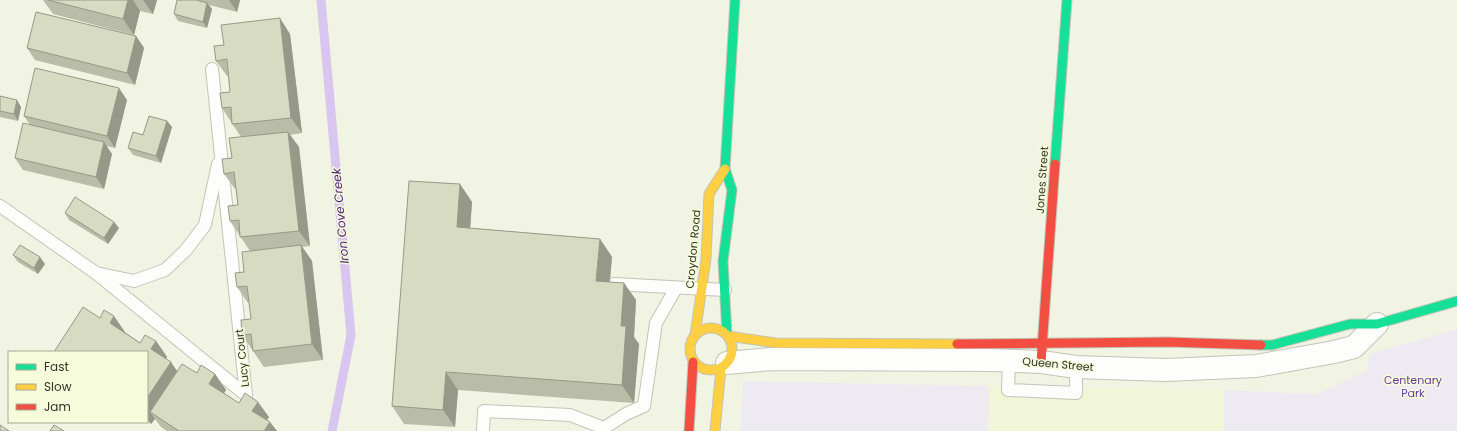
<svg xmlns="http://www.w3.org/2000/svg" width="1457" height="431" viewBox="0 0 1457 431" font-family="Poppins,sans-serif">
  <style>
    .built { fill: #f0f6d7 }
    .green { fill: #eeeaf1 }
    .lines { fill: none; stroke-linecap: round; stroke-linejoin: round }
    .stream { stroke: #d9c6f0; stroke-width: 9 }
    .lane-casing { stroke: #c2c5b7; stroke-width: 14 }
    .street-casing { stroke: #c2c5b7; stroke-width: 24 }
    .fast-casing { stroke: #c2c5b7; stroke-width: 11 }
    .slow-casing { stroke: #c2c5b7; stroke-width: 11 }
    .jam-casing { stroke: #c2c5b7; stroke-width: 11 }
    .lane { stroke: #fdfdfb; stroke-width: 12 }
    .street { stroke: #fdfdfb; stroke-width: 22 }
    .fast { stroke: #16e098; stroke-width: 9 }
    .slow { stroke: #ffcf43; stroke-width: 9 }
    .jam { stroke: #f24e42; stroke-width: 9 }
    .wall { fill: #b9bca6 }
    .shaded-wall { fill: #969987 }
    .building { fill: #d7dbc1; stroke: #969987 }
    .labels { text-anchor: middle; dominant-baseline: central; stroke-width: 3; stroke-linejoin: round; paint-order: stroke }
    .street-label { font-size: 11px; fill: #313327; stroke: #f6fcdb }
    .park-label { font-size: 11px; fill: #69399a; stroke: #f6fcdb }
    .water-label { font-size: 12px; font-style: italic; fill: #4f1b7b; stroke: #f6fcdb }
  </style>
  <rect width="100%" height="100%" fill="#f1f4e3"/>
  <path class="built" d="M989,386l235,4v41h-236z"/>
  <g class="green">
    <path d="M1457,329v102h-233v-41l93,4 50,-23 2,-17z"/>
    <path d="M743,381l246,5 -1,45h-248z"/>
  </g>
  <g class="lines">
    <path class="stream" d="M321,0l30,335 -19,96"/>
    <g class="lane-casing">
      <g id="lane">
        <path d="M0,206l96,67 38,8 31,-11 21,-20 19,-25 13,-61"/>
        <path d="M96,273l150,122 -34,-326"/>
        <path d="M614,284l111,6"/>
        <path d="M1009,360l-1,30 68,3v-26"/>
        <path d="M483,431l1,-20 86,4 34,13"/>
        <path d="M604,431v-3l22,-14 18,-8 12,-83 20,-35"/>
      </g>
    </g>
    <g class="street-casing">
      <path id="street" d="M727,363l44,-4 219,1 51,2 35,5 90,3 90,-4 78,-14 20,-5 23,-23"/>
    </g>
    <g class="fast-casing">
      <g id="fast">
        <path d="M1055,164l12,-164"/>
        <path d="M727,335l-4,-74 9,-71 -7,-21 10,-169"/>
        <path d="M1261,345h11l78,-21h27l80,-23"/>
      </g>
    </g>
    <g class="slow-casing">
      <g id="slow">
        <circle cx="711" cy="349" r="21"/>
        <path d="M695,335l11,-76 3,-65 16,-25"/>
        <path d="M728,336l48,7 181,1"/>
        <path d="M715,431l6,-63"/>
      </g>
    </g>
    <g class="jam-casing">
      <g id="jam">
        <path d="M957,344l211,-2 93,3"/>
        <path d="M1041,362l14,-198"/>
        <path d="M689,431l4,-69"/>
      </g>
    </g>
    <use href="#lane" class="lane"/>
    <use href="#street" class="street"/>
    <use href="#fast" class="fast"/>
    <use href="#slow" class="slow"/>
    <use href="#jam" class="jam"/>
  </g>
  <g class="wall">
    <path d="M43,0h114l-4,14 -13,-3 -6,24 -81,-21z"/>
    <path d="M177,0h63l-3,12 -28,-7 3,4 -5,19 -29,-7 -4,-7z"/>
    <path d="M290,34l12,99 -12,2 9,12 11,99 -8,1 10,14 11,99 -59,7 -22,-32 9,-16 -2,-16h-1l-11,-16 7,-15 6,-21 -20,-30 8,-16 -2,-16h-1l-11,-15 17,-37 -19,-29 8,-16 -2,-16h-1l-11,-15 8,-16z"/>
    <path d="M136,36l8,12 -9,37 -100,-25 -8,-12z"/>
    <path d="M0,96l21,11 -3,14 -18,-4z"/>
    <path d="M127,100l-12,48 -9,-2 6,8 -8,35 -81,-19 -8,-12 15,-33 -6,-9z"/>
    <path d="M167,121l5,6 -11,36 -28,-8 -5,-7 15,-13z"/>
    <path d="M460,184l12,18 -2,26 130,11 12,18 -2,25 14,1 12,17 -2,37 5,7 -5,59 -176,-13 -3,37 -51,-3 -12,-18z"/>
    <path d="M65,213l49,9 5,6 -11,16 -39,-24z"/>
    <path d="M13,255l32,9 -7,10 -20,-12z"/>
    <path d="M100,318l25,14 15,11 16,-2 11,16 -1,2 11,12 20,2 18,1 11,16 -2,3 15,10 30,14 -2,3 10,11h-110l-6,-4 -6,-8 -4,5 -4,-3v-69z"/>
  </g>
  <g class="shaded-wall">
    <path d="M128,0h5l7,11 -6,24 -11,-16z"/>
    <path d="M143,0h14l-4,14z"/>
    <path d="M229,0h11l-3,12z"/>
    <path d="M207,3l5,6 -5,19 -4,-6z"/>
    <path d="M280,18l10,16 12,99 -11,-15z"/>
    <path d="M136,36l8,12 -9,37 -8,-12z"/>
    <path d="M119,88l8,12 -12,48 -8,-12z"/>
    <path d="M17,100l4,7 -3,14 -4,-7z"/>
    <path d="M167,121l5,6 -11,36 -5,-7z"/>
    <path d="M288,132l11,15 11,99 -11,-15z"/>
    <path d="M104,142l8,12 -8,35 -8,-12z"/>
    <path d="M460,184l12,18 -3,43 -12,-18z"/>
    <path d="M114,222l5,6 -11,16 -4,-6z"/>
    <path d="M600,239l12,18 -4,41 -12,-17z"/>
    <path d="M301,245l11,16 11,99 -11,-16z"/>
    <path d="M40,257l5,7 -7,10 -4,-6z"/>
    <path d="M624,283l12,17 -2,37 5,7 -5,59 -12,-18 -1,-59z"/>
    <path d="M114,316l11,16 -4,7 -11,-16z"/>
    <path d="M156,341l11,16 -5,8 -11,-16z"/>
    <path d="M171,362l10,15 -31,35 5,7 -4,5 -4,-6v-20z"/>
    <path d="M446,372l12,18 -3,37 -12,-17z"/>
    <path d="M215,374l11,16 -6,9 -11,-15z"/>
    <path d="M258,402l11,15 -6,9 -11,-15z"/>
    <path d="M270,422l7,9h-13z"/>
  </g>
  <g class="building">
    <path d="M48,0h80l-5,19z"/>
    <path d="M177,0h19l11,3 -4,19 -29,-8z"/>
    <path d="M36,12l100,24 -9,37 -100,-25z"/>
    <path d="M280,18l11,100 -59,6 -1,-17 -9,1 -2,-15 10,-1 -3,-33 -11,2 -2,-15 10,-1 -3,-20z"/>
    <path d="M35,68l84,20 -12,48 -83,-20z"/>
    <path d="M0,96l17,4 -3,14 -14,-3z"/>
    <path d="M149,116l18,5 -11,35 -28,-8 5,-16 10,3z"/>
    <path d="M23,123l81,19 -8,35 -81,-19z"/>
    <path d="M288,132l11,99 -59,6 -1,-17 -9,1 -2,-15 10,-1 -4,-33 -10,2 -2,-15 10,-1 -3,-20z"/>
    <path d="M409,181l51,3 -3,43 143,12 -4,42 28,2 -3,43h5l-4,59 -176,-13 -3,38 -51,-4z"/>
    <path d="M75,197l39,25 -10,16 -39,-25z"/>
    <path d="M20,245l20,12 -6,11 -21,-13z"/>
    <path d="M301,245l11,99 -59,7 -2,-17 -9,1 -1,-15 10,-1 -4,-33 -10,1 -2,-14 9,-1 -2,-20z"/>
    <path d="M83,307l17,11 4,-8 10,6 -4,7 30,20 5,-8 11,6 -5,8 20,13 -24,36v-46h-93z"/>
    <path d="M182,364l15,9 4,-8 14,9 -6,10 30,19 6,-10 13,9 -6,9 18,11 -6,9h-85l-29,-19z"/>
    <path d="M0,425l9,6h-9z"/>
    <path d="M54,425l10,6h-14z"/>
  </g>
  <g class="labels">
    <g class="street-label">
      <text transform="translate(1042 180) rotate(-86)">Jones Street</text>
      <text transform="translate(693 249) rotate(-85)">Croydon Road</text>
      <text transform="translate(242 358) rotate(-96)">Lucy Court</text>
      <text transform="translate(1058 364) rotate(5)">Queen Street</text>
    </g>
    <g class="park-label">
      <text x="1413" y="380">Centenary<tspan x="1413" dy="13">Park</tspan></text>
    </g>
    <g class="water-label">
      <text transform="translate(340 216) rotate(-95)">Iron Cove Creek</text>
    </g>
  </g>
  <rect x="8" y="351" width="140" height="72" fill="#f6fcdb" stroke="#a7ac93"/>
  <rect x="16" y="364" width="20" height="6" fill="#16e098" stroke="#a7ac93"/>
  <text x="44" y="371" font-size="12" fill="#313327">Fast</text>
  <rect x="16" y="384" width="20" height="6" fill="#ffcf43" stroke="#a7ac93"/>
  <text x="44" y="391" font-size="12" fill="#313327">Slow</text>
  <rect x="16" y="404" width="20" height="6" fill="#f24e42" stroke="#a7ac93"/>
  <text x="44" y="411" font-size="12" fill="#313327">Jam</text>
</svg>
